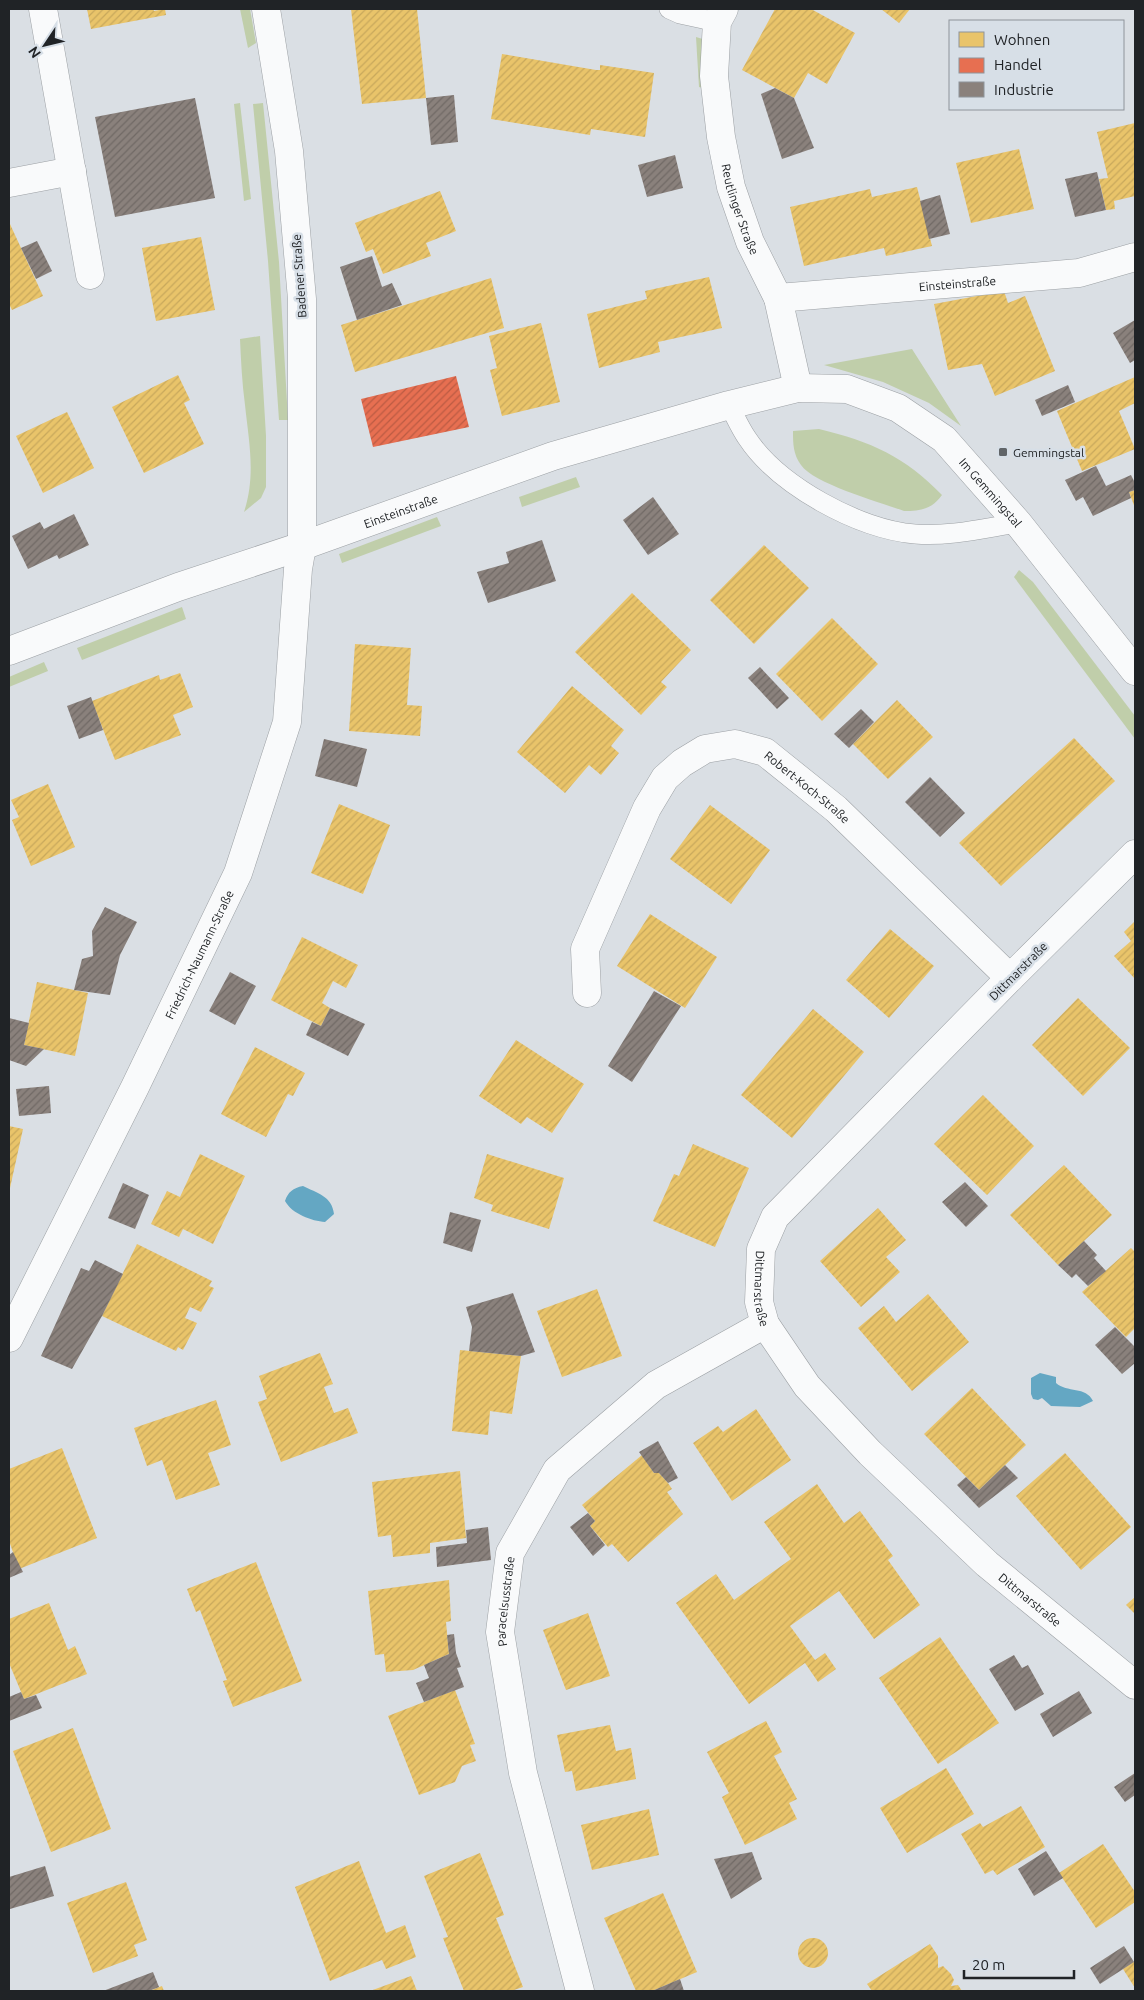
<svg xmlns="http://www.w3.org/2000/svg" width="1144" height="2000" viewBox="0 0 1144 2000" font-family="Ubuntu,sans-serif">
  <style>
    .grass { fill: #c0ceaa }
    .water { fill: #64a7c3 }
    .homes { fill: url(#homes-hatch) }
    .shops { fill: url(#shops-hatch) }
    .industry { fill: url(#industry-hatch) }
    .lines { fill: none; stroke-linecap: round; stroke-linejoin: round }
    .lane-casing { stroke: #9ca0a4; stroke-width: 20 }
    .street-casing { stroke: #9ca0a4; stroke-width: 29 }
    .secondary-casing { stroke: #9ca0a4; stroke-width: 29 }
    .lane { stroke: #f9fafb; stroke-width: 19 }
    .street { stroke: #f9fafb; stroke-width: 28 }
    .secondary { stroke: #f9fafb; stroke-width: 28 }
    .poi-dot { fill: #616568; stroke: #d7dfe7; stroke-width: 2 }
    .labels { text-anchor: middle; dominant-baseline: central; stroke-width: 5; stroke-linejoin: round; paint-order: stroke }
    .street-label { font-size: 12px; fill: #202326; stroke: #d7dfe7 }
    .poi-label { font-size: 12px; fill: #202326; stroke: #d7dfe7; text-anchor: start }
  </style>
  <defs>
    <pattern id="homes-hatch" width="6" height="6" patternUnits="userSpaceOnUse" patternTransform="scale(1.25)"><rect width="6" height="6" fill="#e9c46a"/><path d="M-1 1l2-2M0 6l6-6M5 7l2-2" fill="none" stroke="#c8a85c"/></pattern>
    <pattern id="shops-hatch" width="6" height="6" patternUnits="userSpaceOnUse" patternTransform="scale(1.25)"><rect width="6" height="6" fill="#e76f51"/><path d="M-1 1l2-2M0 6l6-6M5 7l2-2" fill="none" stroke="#bb5b43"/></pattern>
    <pattern id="industry-hatch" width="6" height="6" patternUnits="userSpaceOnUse" patternTransform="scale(1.25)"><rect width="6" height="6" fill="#8a817c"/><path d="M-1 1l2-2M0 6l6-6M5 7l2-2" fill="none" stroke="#706965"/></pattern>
  </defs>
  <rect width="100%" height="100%" fill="#dadfe4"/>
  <g class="grass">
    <path d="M240,9h10l6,34 -8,5z"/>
    <path d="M696,37l10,3 1,49 -8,-2z"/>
    <path d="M240,103l11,96 -7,2 -10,-97z"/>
    <path d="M263,103l16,159 9,158h-9l-11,-159 -15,-157z"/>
    <path d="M260,336l6,100v51l-5,11 -17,14c12,-37 5,-69 1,-107 -3,-22 -4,-44 -5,-66z"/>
    <path d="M912,349l49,77 -32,-23 -46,-21 -59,-17z"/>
    <path d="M819,429c53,13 85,27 123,66 -10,14 -21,16 -38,16 -24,-9 -90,-27 -103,-46 -8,-11 -8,-21 -8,-34z"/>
    <path d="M576,477l4,10 -58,20 -3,-10z"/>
    <path d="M437,517l4,9 -99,37 -3,-9z"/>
    <path d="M1019,570l14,12 102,134v23l-121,-162z"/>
    <path d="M182,607l4,12 -104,41 -5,-12z"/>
    <path d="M44,662l4,9 -39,16v-10z"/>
  </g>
  <g class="water">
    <path d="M303,1186c14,7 29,10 31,28l-9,8c-13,-1 -33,-8 -40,-21 3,-9 8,-13 18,-15z"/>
    <path d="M1040,1373l16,4v6c11,10 30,3 37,18l-13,6 -29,-1 -9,-8 -4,2 -5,-1 -2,-5v-16z"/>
  </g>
  <g class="homes">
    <path d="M87,9h66l1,2 11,-2 1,6 -75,14z"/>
    <path d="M351,9h66l9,89 -64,6z"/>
    <path d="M775,9h36l44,24 -28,51 -19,-11 -14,25 -52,-28z"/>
    <path d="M881,9h29l-11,14z"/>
    <path d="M502,54l94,16h4v-5l54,8 -9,64 -54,-8 -1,6 -99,-16z"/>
    <path d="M1135,123v73l-21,5 1,8 -9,1 -7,-31 9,-1 -11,-46z"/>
    <path d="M1019,149l15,60 -63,14 -15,-60z"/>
    <path d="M917,187l15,59 -46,10 -2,-8 -80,18 -14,-59 80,-18 2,8z"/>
    <path d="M440,191l16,40 -30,12 5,13 -48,18 -10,-25 -7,3 -11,-29z"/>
    <path d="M9,224h1l33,72 -31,14 -3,-6z"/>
    <path d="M201,237l14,73 -59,11 -14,-73z"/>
    <path d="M709,277l13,51 -64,14 2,10 -61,16 -12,-54 60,-15 -2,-8z"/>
    <path d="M491,278l13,50 -149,44 -14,-47z"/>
    <path d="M1004,291l4,12 17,-7 30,75 -60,25 -13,-32 -34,6 -14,-66z"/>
    <path d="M541,323l19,79 -58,14 -12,-46 7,-2 -8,-32z"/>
    <path d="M178,375l12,25 -6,3 20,41 -60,29 -32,-66z"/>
    <path d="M1135,377v26l-16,8 16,38 -53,22 -25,-60z"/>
    <path d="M67,412l27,56 -51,25 -27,-57z"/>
    <path d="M1135,490v18l-6,-16z"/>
    <path d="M764,545l45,43 -55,56 -44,-44z"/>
    <path d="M632,593l59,57 -30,32 6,5 -26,28 -66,-63z"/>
    <path d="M832,618l46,46 -56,57 -46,-47z"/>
    <path d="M355,644l56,4 -4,57 15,1 -2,30 -71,-5z"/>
    <path d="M180,673l13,34 -20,8 8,20 -66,25 -23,-59 67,-26 1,5z"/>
    <path d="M572,686l52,44 -13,16 8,7 -18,22 -12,-10 -24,28 -48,-41z"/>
    <path d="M897,700l36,37 -45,42 -35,-35z"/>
    <path d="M1074,738l41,43 -114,105 -42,-43z"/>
    <path d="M48,784l27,63 -44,19 -19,-46 7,-3 -8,-17z"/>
    <path d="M339,804l51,21 -27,69 -52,-21z"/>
    <path d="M710,805l60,45 -39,54 -61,-45z"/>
    <path d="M650,914l67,43 -32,51 -68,-42z"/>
    <path d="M1135,921v58l-21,-23 17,-15 -7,-9z"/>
    <path d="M890,929l44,37 -45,52 -43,-38z"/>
    <path d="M302,937l56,28 -12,23 -13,-7 -11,22 8,5 -9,18 -50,-26z"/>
    <path d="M37,982l51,11 -13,63 -51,-11z"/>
    <path d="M1078,998l52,50 -47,48 -51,-51z"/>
    <path d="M813,1009l51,43 -72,86 -51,-43z"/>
    <path d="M516,1040l68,44 -32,49 -25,-16 -6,7 -42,-28z"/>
    <path d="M255,1047l50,26 -12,23 -5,-2 -22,43 -45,-23z"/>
    <path d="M983,1095l51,51 -47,49 -53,-51z"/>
    <path d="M9,1126l14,3 -13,59h-1z"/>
    <path d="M693,1144l56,24 -34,79 -62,-26 21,-47 5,2z"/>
    <path d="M200,1154l45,22 -32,68 -30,-15 -4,8 -28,-13 16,-33 13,6z"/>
    <path d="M487,1154l77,24 -15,51 -58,-18 2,-6 -19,-7z"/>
    <path d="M1064,1165l48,50 -54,50 -48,-50z"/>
    <path d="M878,1208l28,32 -20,17 14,15 -39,35 -41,-46z"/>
    <path d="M137,1244l75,37 -3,5 5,2 -13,24 -11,-5 -5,11 12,5 -14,27 -5,-3 -2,4 -74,-35z"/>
    <path d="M1131,1248l4,4v76l-9,9 -44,-45z"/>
    <path d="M597,1289l25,67 -60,21 -25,-66z"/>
    <path d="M928,1294l41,48 -57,49 -54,-63 26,-22 12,16z"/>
    <path d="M460,1350l61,6 -9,58 -22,-3 -2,24 -36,-4z"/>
    <path d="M320,1353l13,31 -9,3 10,26 14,-5 10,25 -77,29 -23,-60 9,-3 -8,-23z"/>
    <path d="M972,1388l54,57 -47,45 -55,-56z"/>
    <path d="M216,1400l15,45 -23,8 12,32 -44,15 -14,-40 -15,6 -13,-38z"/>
    <path d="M756,1409l35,51 -59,41 -39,-58 25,-17 5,6z"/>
    <path d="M62,1448l35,90 -78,31 -10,-28v-72z"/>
    <path d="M1065,1453l66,74 -50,43 -65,-74z"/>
    <path d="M642,1455l12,18h5l9,10 4,6 -5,3 16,22 -55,48 -16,-18 -4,3 -18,-21 5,-5 -13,-16z"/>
    <path d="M460,1471l6,67 -36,5v10l-37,4 -2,-22 -13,2 -6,-55z"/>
    <path d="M817,1484l27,39 16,-12 33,45 -5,4 32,45 -46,34 -35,-48 -49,35 25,34 10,-7 11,16 -18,13 -13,-19 -56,41 -73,-101 40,-29 18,26 57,-41 -27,-37z"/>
    <path d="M256,1562l46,119 -69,26 -10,-26 4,-1 -27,-70 -4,2 -9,-23z"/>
    <path d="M449,1580l2,41 -5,1 3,32 -36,16 -27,2 -2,-18 -9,1 -7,-64z"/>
    <path d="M1135,1597v17l-9,-9z"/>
    <path d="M49,1603l19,47 7,-4 12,28 -63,25 -15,-36v-44z"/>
    <path d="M588,1613l22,63 -44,14 -23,-60z"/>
    <path d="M940,1637l59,86 -61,41 -59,-86z"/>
    <path d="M455,1690l20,54 -5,1 6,16 -14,5 -7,16 -36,13 -31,-79z"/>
    <path d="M766,1721l16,31 -8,4 23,43 -8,4 8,16 -52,26 -23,-48 7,-4 -22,-41z"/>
    <path d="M610,1725l6,26 15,-3 5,31 -60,12 -4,-20 -7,1 -8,-37z"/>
    <path d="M73,1728l38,101 -60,23 -38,-101z"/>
    <path d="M946,1768l28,46 -67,39 -27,-45z"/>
    <path d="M1021,1806l24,41 -48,28 -4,-5 -8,4 -24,-40 19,-11 3,4z"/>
    <path d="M649,1809l10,46 -67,15 -11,-45z"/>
    <path d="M1103,1844l32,48v10l-39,26 -37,-55z"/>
    <path d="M480,1853l24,62 -8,3 27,69 -12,4h-47l-21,-53 5,-1 -24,-61z"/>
    <path d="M359,1861l27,72 19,-8 11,32 -30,12 -4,-9 -52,21 -35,-94z"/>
    <path d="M126,1882l21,58 -13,5 4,11 -45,17 -26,-70z"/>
    <path d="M663,1893l34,79 -45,19h-16l-32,-73z"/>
    <circle cx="813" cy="1953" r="15"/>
    <path d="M930,1944l8,12v12l5,-2 8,8 3,6 -3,6 7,-1 4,6h-90l-5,-7z"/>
    <path d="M1135,1961v27l-12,-19z"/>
    <path d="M411,1976l6,15h-47z"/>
    <path d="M162,1986l2,5h-15z"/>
  </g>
  <path class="shops" d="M456,376l13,51 -96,20 -12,-48z"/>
  <g class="industry">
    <path d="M775,88l19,10 20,50 -32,11 -21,-65z"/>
    <path d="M454,95l4,47 -27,3 -5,-47z"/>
    <path d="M195,98l20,100 -100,19 -20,-100z"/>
    <path d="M675,155l8,33 -36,9 -9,-32z"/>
    <path d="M1097,172l9,38 -31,7 -10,-38z"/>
    <path d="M940,195l10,39 -21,5 -9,-38z"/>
    <path d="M37,241l15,30 -16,8 -15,-31z"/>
    <path d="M372,256l10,31 10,-4 10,22 -45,15 -17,-53z"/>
    <path d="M1135,320v40l-5,3 -17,-30z"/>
    <path d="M1068,385l7,17 -33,14 -7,-16z"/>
    <path d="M1096,466l10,20 25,-11 4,8v7l-6,2 2,6 -38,18 -10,-19 -7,4 -11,-21z"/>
    <path d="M653,497l26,37 -31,21 -25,-35z"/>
    <path d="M74,514l15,31 -30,14 -2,-4 -29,14 -16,-33 28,-14 4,7z"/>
    <path d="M542,540l14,41 -68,22 -11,-31 32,-9 -3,-11z"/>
    <path d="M760,667l29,31 -12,11 -29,-31z"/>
    <path d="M91,697l12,33 -24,9 -12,-33z"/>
    <path d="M861,709l13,13 -25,26 -15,-14z"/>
    <path d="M324,739l43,10 -10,38 -42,-11z"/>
    <path d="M930,777l35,36 -25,24 -35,-35z"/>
    <path d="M105,907l32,15 -17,33 -10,40 -36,-5 8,-31 11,-3 -1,-25z"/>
    <path d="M230,972l26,14 -21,39 -26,-14z"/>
    <path d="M654,991l27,15 -49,76 -24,-16z"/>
    <path d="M330,1008l35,16 -17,32 -42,-21 6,-13 9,4z"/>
    <path d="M9,1018l20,5 -5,22 20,4 -18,17 -17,-6z"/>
    <path d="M49,1086l2,27 -32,3 -3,-27z"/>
    <path d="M965,1182l23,24 -22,21 -24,-25z"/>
    <path d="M123,1183l26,12 -14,34 -27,-11z"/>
    <path d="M450,1212l31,8 -9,32 -29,-9z"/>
    <path d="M1084,1241l13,14 -3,3 12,13 -18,15 -12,-12 -4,4 -14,-13z"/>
    <path d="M95,1260l28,14 -21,42 -30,53 -31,-13 40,-88 8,3z"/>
    <path d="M513,1293l22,59 -14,4 -52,-5 3,-24 -6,-20z"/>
    <path d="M1115,1327l20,20v16l-13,11 -27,-29z"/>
    <path d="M658,1441l20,37 -10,5 -9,-10h-5l-15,-21z"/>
    <path d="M1005,1465l13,13 -39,30 -22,-23 9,-8 13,13z"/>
    <path d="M588,1513l7,8 -5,5 15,19 -12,11 -23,-29z"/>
    <path d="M488,1527l3,33 -54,7 -1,-20 31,-4 -1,-13z"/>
    <path d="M13,1552l10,20 -14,6v-23z"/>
    <path d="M454,1634l2,19 5,14 -4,1 7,19 -40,15 -8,-19 13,-5 -5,-13 25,-11 -2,-19z"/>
    <path d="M1014,1655l8,13 6,-3 16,29 -29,17 -26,-42z"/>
    <path d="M1079,1691l13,22 -39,24 -13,-23z"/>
    <path d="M21,1692l3,7 12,-4 6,13 -33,13v-24z"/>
    <path d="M1135,1773v22l-10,7 -11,-15z"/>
    <path d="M1046,1851l17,27 -29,18 -16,-27z"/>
    <path d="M752,1852l10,27 -31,20 -17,-40z"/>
    <path d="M45,1866l9,30 -44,13 -1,-32z"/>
    <path d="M1124,1946l10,16 -34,22 -10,-16z"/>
    <path d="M153,1972l6,15 -10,4h-46z"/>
    <path d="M680,1979l4,12h-32z"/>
  </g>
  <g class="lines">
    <g class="lane-casing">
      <g id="lane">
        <path d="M669,9l11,5 37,8"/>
        <path d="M729,405c6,11 11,23 18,33 31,47 112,92 168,96 34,3 70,-6 103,-11"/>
      </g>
    </g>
    <g class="street-casing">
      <g id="street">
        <path d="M43,9l47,266"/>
        <path id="s1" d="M724,9l-7,13 -3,54 7,61 10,50 19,55 28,56 20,90"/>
        <path d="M9,183l63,-12"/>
        <path id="s2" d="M778,298l301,-25 56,-16"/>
        <path id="s3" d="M1135,854l-125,124 -235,239 -14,32 -2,53 6,22 42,62 63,67 117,111 148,121"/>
        <path id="s4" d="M587,993l-2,-44 62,-141 18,-30 17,-15 23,-14 30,-5 30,8 71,57 174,169"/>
        <path id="s5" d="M9,1338l126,-251 103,-214 49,-151 11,-153 4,-23v-247l-13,-148 -23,-142"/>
        <path id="s6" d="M580,1991l-57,-218 -23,-141 10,-79 47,-83 99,-85 109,-61"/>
      </g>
    </g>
    <g class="secondary-casing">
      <g id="secondary">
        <path id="s7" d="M9,651l169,-64 124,-41 251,-90 176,-51 69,-17 49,1 51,19 46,31 74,84 117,148"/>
      </g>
    </g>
    <use href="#lane" class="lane"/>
    <use href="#street" class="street"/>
    <use href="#secondary" class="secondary"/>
  </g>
  <rect class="poi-dot" x="998" y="447" width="10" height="10" rx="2.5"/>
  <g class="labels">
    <g class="street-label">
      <text stroke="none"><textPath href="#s1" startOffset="205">Reutlinger Straße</textPath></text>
      <text transform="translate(299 276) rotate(-94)">Badener Straße</text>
      <text stroke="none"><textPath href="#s2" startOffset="180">Einsteinstraße</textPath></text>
      <text stroke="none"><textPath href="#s7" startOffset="1062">Im Gemmingstal</textPath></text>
      <text stroke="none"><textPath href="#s7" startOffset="416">Einsteinstraße</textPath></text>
      <text stroke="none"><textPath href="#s4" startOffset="399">Robert-Koch-Straße</textPath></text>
      <text stroke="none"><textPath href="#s5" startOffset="428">Friedrich-Naumann-Straße</textPath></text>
      <text transform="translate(1018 971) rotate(-45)">Dittmarstraße</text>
      <text stroke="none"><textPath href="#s3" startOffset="586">Dittmarstraße</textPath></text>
      <text stroke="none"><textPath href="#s3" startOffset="1006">Dittmarstraße</textPath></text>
      <text stroke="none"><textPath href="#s6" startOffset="399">Paracelsusstraße</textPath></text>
    </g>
    <g class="poi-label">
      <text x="1013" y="452">Gemmingstal</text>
    </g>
  </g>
  <rect width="1144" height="2000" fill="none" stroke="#202326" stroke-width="20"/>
  <rect x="949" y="20" width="175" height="90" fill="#d7dfe7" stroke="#8e949a"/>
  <rect x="959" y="32" width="25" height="15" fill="#e9c46a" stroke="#8e949a"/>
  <text x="994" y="45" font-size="15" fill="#202326">Wohnen</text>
  <rect x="959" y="58" width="25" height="15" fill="#e76f51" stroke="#8e949a"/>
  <text x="994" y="70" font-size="15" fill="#202326">Handel</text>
  <rect x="959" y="82" width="25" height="15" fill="#8a817c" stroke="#8e949a"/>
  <text x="994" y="95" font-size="15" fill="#202326">Industrie</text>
  <g transform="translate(45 45) rotate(235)" stroke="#d7dfe7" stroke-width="4" paint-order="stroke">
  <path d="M0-4L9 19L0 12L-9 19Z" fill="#202326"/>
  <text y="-8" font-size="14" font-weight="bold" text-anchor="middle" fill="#202326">N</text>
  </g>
  <path d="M964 1970v8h110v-8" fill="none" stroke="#202326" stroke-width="2.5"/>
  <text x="972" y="1970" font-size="15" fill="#202326" stroke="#d7dfe7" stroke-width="4" paint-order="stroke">20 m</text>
</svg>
